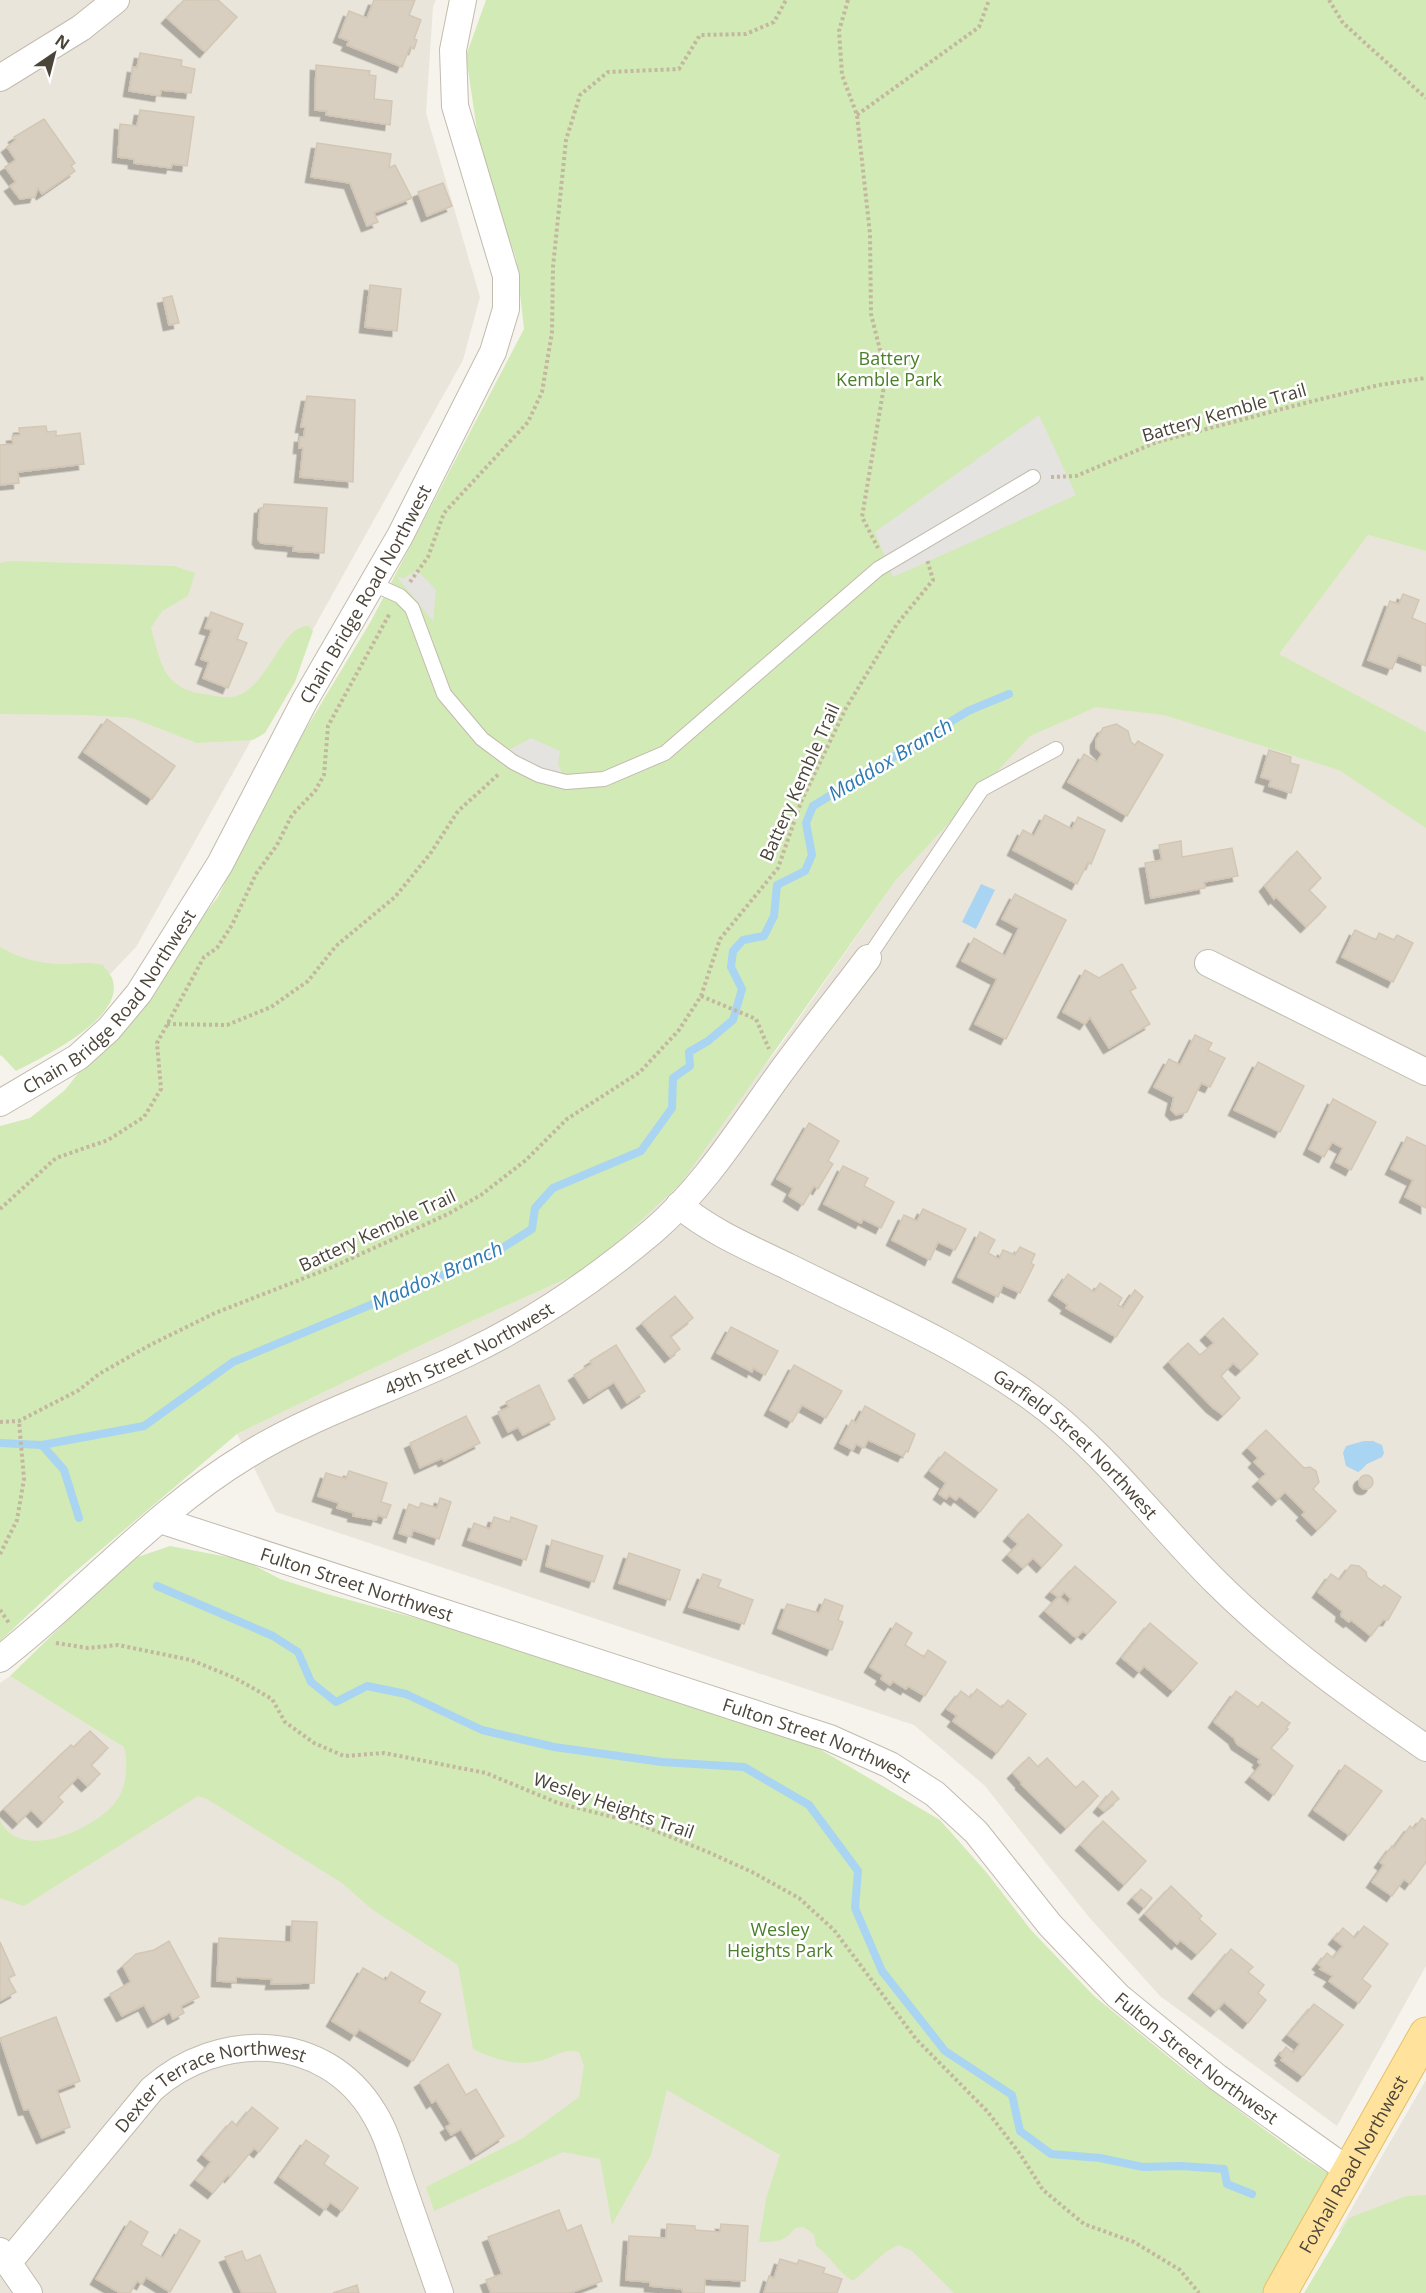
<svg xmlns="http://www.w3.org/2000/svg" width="1426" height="2293" viewBox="0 0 1426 2293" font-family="'Open Sans',sans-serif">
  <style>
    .residential { fill: #eae5da }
    .green { fill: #d2eab5 }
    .parking { fill: #e5e3e0 }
    .water { fill: #a9d4f2 }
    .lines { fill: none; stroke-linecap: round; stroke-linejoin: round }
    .stream { stroke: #a9d4f2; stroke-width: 8 }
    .building { fill: #d8cfc1; stroke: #d3c7b4; stroke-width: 1.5; fill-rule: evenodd; filter: url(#shadow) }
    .lane-casing { stroke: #c2bbae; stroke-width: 16 }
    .street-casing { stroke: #c2bbae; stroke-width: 28 }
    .primary-casing { stroke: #e6c16a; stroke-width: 35 }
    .path { stroke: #c4b79f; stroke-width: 4; stroke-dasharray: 3 3; stroke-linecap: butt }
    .lane { stroke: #fff; stroke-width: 14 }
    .street { stroke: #fff; stroke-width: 26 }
    .primary { stroke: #ffe39c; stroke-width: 33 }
    .labels { text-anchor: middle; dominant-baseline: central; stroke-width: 5; stroke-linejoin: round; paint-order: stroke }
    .park-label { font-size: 18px; fill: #4a7f2a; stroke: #fff }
    .street-label { font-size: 18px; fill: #4b4439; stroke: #fff }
    .water-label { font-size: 20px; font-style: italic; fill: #2e7ab2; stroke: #fff }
  </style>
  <defs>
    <filter id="shadow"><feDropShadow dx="-5.5" dy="5.5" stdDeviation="0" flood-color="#0004"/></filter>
  </defs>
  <rect width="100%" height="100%" fill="#f6f3ec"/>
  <g class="residential">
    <path d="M0,0h436l-3,7 -7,106 54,184 -17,63 -327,587 -78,82 -58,27z"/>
    <path d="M1281,511l145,40v1415l-89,160 -177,-130 -72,-80 -103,-130 -71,-61 -638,-213 -39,-78 220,-106 133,-60 185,-215 121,-173 149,-161z"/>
    <path d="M10,1676l837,518 144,99h-991v-610z"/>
    <path d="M1426,2080v167l-42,-30 -46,15z"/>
  </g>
  <g class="green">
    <path d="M486,0h940v551l-58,-16 -89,119 147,78v96l-87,-58 -175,-55 -68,-8 -66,29 -134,144 -215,303 -91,85 -133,60 -220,106 -174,148 -63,59v-515l30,-8 35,-28 153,-193 54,-112 99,-164 153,-292 -8,-71 -34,-94 -16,-108z"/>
    <path d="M11,561l164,5 20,7 -7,23 -26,15 -11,17c10,35 12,60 52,66 9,1 19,4 28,3 36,-3 49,-73 78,-71l4,5 -18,51 -30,51 -12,7 -56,3 -65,-25 -46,-3 -86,-1v-151z"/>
    <path d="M0,947c19,11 37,16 60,17 15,0 28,-3 43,1 3,4 9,11 10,16 10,38 -70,76 -97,90l-16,-17z"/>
    <path d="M170,1546l74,14 36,19 47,15 214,58 270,92 129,76 47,53 44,57 63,66 94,77 114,84 45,28 -69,108h-324l-42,-42 -13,-6 -12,6 -34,30c-15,-8 -22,-25 -37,-35l-2,-12 -11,-7 -8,1c-10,14 -20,14 -36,14l7,-43 14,-44 -113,-65 -16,65 -39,70 -12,-66 -37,-7 -129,59 -8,-24 97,-49 56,-41 5,-31 -5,-14c-16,-4 -22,4 -36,8 -26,7 -46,0 -70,-11l-15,-84 -85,-55 -31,-27 -135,-84 -9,-3 -174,110 -24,-8v-78c19,45 102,7 119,-23 8,-14 9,-35 5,-50l-114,-71 119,-116z"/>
    <path d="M1426,2195v98h-122l45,-75 57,-22z"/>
  </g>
  <g class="parking">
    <path d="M1039,415l37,80 -183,82 -18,-45z"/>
    <path d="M417,570l19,20 -3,31 -36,-44 7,1z"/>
    <path d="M531,738l29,13 -2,13 4,9 -16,-3 -41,-18z"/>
  </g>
  <g class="water">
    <path d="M981,884l14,6 -19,39 -14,-7z"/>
    <path d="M1364,1441h9l9,4 2,8 -2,4 -15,7 -6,6 -3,2 -12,-6 -3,-13 3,-7z"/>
  </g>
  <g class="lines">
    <g class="stream">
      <path d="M0,1443l42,2 102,-19 89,-64 258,-107 41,-26 3,-21 18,-20 88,-37 31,-43 1,-30 17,-12 -1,-14 19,-11 25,-21 9,-31 -11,-22 2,-16 10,-11 21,-4 10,-20 3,-31 28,-14 7,-16 -6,-32 7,-17 155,-95 41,-17"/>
      <path d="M42,1445l22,25 15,48"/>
      <path d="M157,1586l116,50 25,16 13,30 25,20 31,-16 39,8 76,36 72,17 108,15 82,5 65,38 49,66 -3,37 27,63 63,80 67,44 8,36 31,23 49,4 43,9 38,-1 43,3 3,15 25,10"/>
    </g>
  </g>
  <g class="building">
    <path d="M184,0h34l19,17 -32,35 -38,-34z"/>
    <path d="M374,0h41l-6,15 12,5 -7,19 3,1 -3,9 -4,-2 -8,20 -55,-22 2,-4 -10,-4 10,-26 18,7z"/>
    <path d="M140,53l42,7 -1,6 14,3 -4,24 -30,-3 -1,6 -31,-5 4,-24 4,1z"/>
    <path d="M316,65l54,6 -1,4 7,1 -2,23 18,2 -2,24 -64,-10 1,-4 -12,-1z"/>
    <path d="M140,110l54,7 -7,49 -15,-2 -1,4 -37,-5v-4l-16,-2 2,-33 17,2z"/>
    <path d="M44,119l31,44 -4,3 4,5 -33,23 -4,-6 -3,9 -15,2 -10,-13 6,-4 -11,-15 11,-7 -9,-13 9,-7 -2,-3z"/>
    <path d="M317,143l74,11 -2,14 6,-3 17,33 -38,15 4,9 -11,4 -17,-43 -39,-6z"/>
    <path d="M443,183l9,23 -25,10 -9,-24z"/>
    <path d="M370,285l31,4 -4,42 -32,-4z"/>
    <path d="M172,296l7,27 -10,2 -6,-27z"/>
    <path d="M307,396l48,4 -2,82 -53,-5 3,-29h-4l1,-11h4l1,-10h-4z"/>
    <path d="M46,426l1,6 9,-1v5l24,-3 4,31 -66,8 1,11 -19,2v-40l13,-1 -1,-8 8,-1 -1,-7z"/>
    <path d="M264,504l63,4 -3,45 -31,-2 1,-5 -33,-3 -3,-4 2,-31h3z"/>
    <path d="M1403,594l16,6 -7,18 14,6v42l-28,-11 -6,14 -24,-9 22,-59 9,3z"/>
    <path d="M211,612l32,12 -6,15 10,4 -19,45 -25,-10 6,-16 -8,-3 11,-29 -7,-2z"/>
    <path d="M107,719l68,47 -23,33 -68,-47z"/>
    <path d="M1116,724l12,7 3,11 4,3 3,-4 25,14 -36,61 -59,-34 16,-28 13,8 5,-8 -6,-6v-8l7,-12z"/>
    <path d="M1269,750l22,7 -1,6 9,2 -8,28 -22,-7 2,-6 -10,-3z"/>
    <path d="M1045,815l27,14 6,-12 27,13 -14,34 -3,-2 -11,22 -64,-34 10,-20 11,6z"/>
    <path d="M1181,841l1,16 50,-9 6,28 -34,6 1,6 -54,10 -6,-35 17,-3 -3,-15z"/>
    <path d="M1297,851l24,27 -12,12 17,17 -20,20 -30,-30 -2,2 -9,-13z"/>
    <path d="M1015,894l51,26 -60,119 -31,-15 22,-45 -35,-18 12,-23 31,18 14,-28 -17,-9z"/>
    <path d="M1355,930l21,10 3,-7 15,7 3,-5 16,8 -20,39 -51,-25z"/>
    <path d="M1122,964l14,24 -6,3 20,33 -41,24 -19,-31 -5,7 -22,-12 22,-42 14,8z"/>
    <path d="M1195,1035l17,8 -4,7 17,8 -15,29 -9,-4 -14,29 -11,3 -5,-5 3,-13 -20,-10 15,-28 11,6z"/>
    <path d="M1258,1062l46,24 -24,46 -46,-22z"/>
    <path d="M1333,1099l43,23 -25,48 -15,-8 7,-14 -11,-6 -8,15 -15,-8z"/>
    <path d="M809,1123l30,18 -11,20 5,3 -15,25 -4,-3 -11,19 -14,-9 4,-8 -16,-9z"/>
    <path d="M1407,1137l19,9v62l-21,-11 8,-17 -22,-11z"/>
    <path d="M843,1166l25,12 -4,8 30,16 -13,26 -18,-9 -2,4 -37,-19z"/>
    <path d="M923,1209l43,20 -11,21 -17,-8 -8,18 -38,-20 12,-25 13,6z"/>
    <path d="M980,1232l15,8 -7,13 11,6 4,-9 12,5 5,-8 15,7 -4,9 3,2 -14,28 -17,-8 -5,12 -40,-20z"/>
    <path d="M1068,1274l26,18 6,-9 22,15 -4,7 5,3 12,-18 8,7 -27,40 -50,-29 2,-3 -14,-10z"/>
    <path d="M675,1296l18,22 -23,18 10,13 -10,8 -28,-34z"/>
    <path d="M1223,1318l35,36 -17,16 -8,-7 -12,13 19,22 -17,17 -11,-8 -43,-45 19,-19 12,12 14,-12 -8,-8z"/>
    <path d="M731,1327l47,24 -13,24 -12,-7 -1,4 -35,-19z"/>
    <path d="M616,1345l29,46 -18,12 -13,-21 -25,16 -15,-23 18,-11 -2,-3z"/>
    <path d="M794,1365l48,26 -16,27 -24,-13 -10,17 -22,-12z"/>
    <path d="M539,1385l16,34 -32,16 -5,-8 -10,5 -10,-20 11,-5 -3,-5z"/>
    <path d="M865,1406l50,28 -7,18 -2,-1 -3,5 -35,-16 -4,8 -8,-4 -3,6 -13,-7 12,-23 4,3z"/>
    <path d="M466,1416l14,27 -36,18 -2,-3 -22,10 -10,-25z"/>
    <path d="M1266,1430l38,38 6,-1 6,4 3,11 -6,7 23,22 -19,19 -15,-15 3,-3 -20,-20 -8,8 -19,-19 8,-7 -12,-12 4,-4 -10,-10z"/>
    <path d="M945,1452l52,38 -17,22 -21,-16 -3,4 -7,-5 -3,4 -7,-5 7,-11 -16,-12z"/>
    <path d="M349,1471l38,12 -6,19 10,3 -5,13 -8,-3 -2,5 -23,-4 1,-3 -17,-5 2,-5 -21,-7 8,-23 20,6z"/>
    <circle cx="1366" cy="1482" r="7"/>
    <path d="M440,1498l11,4 -12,37 -26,-9 -2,7 -12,-4 10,-29 10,4 2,-5 16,5z"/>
    <path d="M1028,1514l34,31 -20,22 -9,-9 -10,10 -15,-13 10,-11 -9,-8z"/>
    <path d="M494,1517l16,5 1,-5 26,9 -11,34 -58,-20 6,-17 16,6z"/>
    <path d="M552,1540l51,16 -9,26 -48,-16z"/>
    <path d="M629,1553l51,17 -10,30 -51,-17z"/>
    <path d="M1351,1565l8,1 7,6 1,5 15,11 2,-3 17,12 -13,23h-5l-12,16 -20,-16 -2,2 -8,-6 1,-5 -24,-19 13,-18 9,6z"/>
    <path d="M1075,1566l41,36 -29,32 -4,-3 -7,7 -31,-27 13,-14 -7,-5zM1064,1592l7,7 -3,5 -8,-7z"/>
    <path d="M703,1574l18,6 -3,7 35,13 -9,24 -55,-17z"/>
    <path d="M825,1599l18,7 -5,14 5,2 -11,28 -54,-22 9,-24 32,9z"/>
    <path d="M896,1623l16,10 -7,12 19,12 4,-7 18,12 -21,34 -17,-10 -2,3 -13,-8 -3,4 -9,-6 2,-4 -13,-8z"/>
    <path d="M1150,1623l47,40 -24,28 -29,-25 -5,6 -17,-14z"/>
    <path d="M977,1689l25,19 6,-8 18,14 -29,39 -44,-32 4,-5 -10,-7 14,-18 9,7z"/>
    <path d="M1236,1691l22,16 4,-5 28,21 -4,5 2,1 -17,19 22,18 -19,29 -23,-18 10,-12 -3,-3 2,-3 -23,-15 -3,-6 -20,-16z"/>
    <path d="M90,1731l18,17 -17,17 9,9 -13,12 -9,-9 -20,20 5,5 -20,20 -12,-12 -13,13 -14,-14 67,-64 3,2z"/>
    <path d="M1029,1757l9,10 9,-9 29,30 7,-7 15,15 -32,32 -45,-44 1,-1 -9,-10z"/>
    <path d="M1345,1765l37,26 -33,44 -35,-25z"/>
    <path d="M1112,1791l7,8 -15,12 -5,-4z"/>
    <path d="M1422,1818l4,3v41l-16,22 -6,-5 -12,17 -20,-14 12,-17 -4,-3 12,-16 2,2 16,-22 4,3z"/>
    <path d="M1103,1821l43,40 -22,24 -43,-40z"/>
    <path d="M1171,1886l31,30 -3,3 17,15 -19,20 -17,-14 -3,4 -32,-30z"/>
    <path d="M1141,1889l11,9 -8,10 -11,-10z"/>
    <path d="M292,1921l25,1 -3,61 -43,1 1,-5 -36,-2v5l-19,-1 2,-43 72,4z"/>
    <path d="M1364,1926l24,18 -26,35 9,7 -12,17 -30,-22 4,-5 -13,-7 2,-2 -4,-3 9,-11 6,5 10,-12 -9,-7 9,-11 12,10z"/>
    <path d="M169,1941l30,56 -18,9 3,7 -11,6 -3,-7 -17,10 -9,-17 -22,11 -12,-22 21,-12 -8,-16 13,-12 18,-4z"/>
    <path d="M0,1942l15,33 -7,3 8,14 -16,9z"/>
    <path d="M1231,1949l22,18 -5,5 16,13 -6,8 8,7 -18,23 -24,-21 -8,9 -22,-18z"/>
    <path d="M363,1968l23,13 5,-9 34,20 -6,10 22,12 -28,47 -54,-32 -4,6 -23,-14z"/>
    <path d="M1314,2004l29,21 -40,51 -22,-16 2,-2 -3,-3 6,-8 7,6 7,-9 -12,-9z"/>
    <path d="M56,2017l24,64 -23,9 13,37 -28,11 -13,-29 -5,1 -24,-72z"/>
    <path d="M448,2064l18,31 10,-6 28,47 -28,18 -15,-25 -10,6 -5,-8 5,-3 -15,-24 -4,3 -12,-21z"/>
    <path d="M252,2107l26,21 -19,24 -5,-4 -24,29 -2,-2 -15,18 -17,-13 15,-18 -8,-7 29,-34 5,5z"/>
    <path d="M306,2140l23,16 -5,8 34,24 -16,23 -12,-9 -5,8 -45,-33z"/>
    <path d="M559,2210l8,21 14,-6 21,56 -32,12h-79l-5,-13 16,-6 -14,-37z"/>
    <path d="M130,2221l18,11 -7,13 22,13 17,-29 20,12 -30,51 -24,-15 -4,7 -5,-3 -7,12h-10l-24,-14z"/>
    <path d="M667,2224l28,2v4l25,2 1,-8 27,2 -3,55 -40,-2 -1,14h-21l-1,-4 -32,-3v-4l-24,-2 3,-44 37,2z"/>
    <path d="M242,2251l4,10 14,-6 16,38h-34l-17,-36z"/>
    <path d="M780,2259l17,5 2,-4 26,8 -2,5 19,6 -5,14h-73l5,-17 5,2z"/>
    <path d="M357,2285l2,8h-26z"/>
  </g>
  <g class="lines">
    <g class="lane-casing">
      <g id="lane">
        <path d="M373,584l27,12 12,12 32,86 38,45 31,23 26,13 27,7 38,-3 61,-26 213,-184 155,-92"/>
        <path d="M868,958l114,-169 74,-40"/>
      </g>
    </g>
    <g class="street-casing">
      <g id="street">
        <path d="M0,78l81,-50 35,-28"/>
        <path d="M1208,963l218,109"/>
        <path id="s1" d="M0,1103l78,-46 31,-28 30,-36 81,-129 85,-164 95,-164 93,-184 13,-43v-33l-51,-170 -2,-56 10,-50"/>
        <path id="s2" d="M679,1205c32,27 73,44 110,62 82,41 168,77 243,131 71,51 123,124 185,185 63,63 135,114 209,165"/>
        <path id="s3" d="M160,1520l670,218 60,27 45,29 41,38 74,93 68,71 99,81 132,94"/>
        <path id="s4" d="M0,1659c84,-65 154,-147 246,-203 69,-43 149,-67 222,-103 67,-32 128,-74 185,-122 51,-44 86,-101 125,-155 29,-40 60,-78 90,-118"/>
        <path d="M0,2251l29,42"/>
        <path id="s5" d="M8,2263l144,-174c67,-59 173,-58 222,24 13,21 19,45 27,68 13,37 26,75 39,112"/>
      </g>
    </g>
    <g class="primary-casing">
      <g id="primary">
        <path id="s6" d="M1280,2293l146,-259"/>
      </g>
    </g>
    <g class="path">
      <path d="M848,0l-9,31 3,44 15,40 13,119 1,80 15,60 -24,143 16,31"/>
      <path d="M1329,0l14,23 83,75"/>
      <path d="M857,115l122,-88 10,-27"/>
      <path d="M1051,477l25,-1 81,-34 144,-38 78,-19 47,-7"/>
      <path d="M410,582l18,-25 16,-44 84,-91 14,-30 10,-60 1,-65 13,-127 14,-45 28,-23 71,-3 21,-34 46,-1 28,-12 12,-22"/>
      <path d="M701,996l55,23 13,30"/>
      <path d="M167,1024l60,1 44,-18 37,-26 28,-35 59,-49 35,-43 28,-43 42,-38"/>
      <path d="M0,1209l56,-51 52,-18 36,-23 17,-28 -4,-46 47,-86 13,-9 15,-23 24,-51 21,-29 15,-30 23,-24 9,-16 4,-49 62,-113"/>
      <path d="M0,1422l19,-1 60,-31 20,-16 51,-29 65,-32 115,-45 118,-54 33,-19 45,-35 41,-41 73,-47 39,-42 22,-34 19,-57 58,-71 23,-66 45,-94 51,-84 36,-44 -6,-21"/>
      <path d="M0,1554l17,-34 7,-41 -5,-58"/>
      <path d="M0,1610l9,13"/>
      <path d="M56,1643l32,5 30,-3 73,15 44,18 37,21 13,23 29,21 30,13 40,-3 102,20 72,30 78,20 72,29 44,20 47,26 35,32 82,109 71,72 33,43 23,36 41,34 50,18 46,28 19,23"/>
    </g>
    <use href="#lane" class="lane"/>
    <use href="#street" class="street"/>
    <use href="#primary" class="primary"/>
  </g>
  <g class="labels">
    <g class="park-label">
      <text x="889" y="358">Battery<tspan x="889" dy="21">Kemble Park</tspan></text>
      <text x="780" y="1929">Wesley<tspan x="780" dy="21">Heights Park</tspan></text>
    </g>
    <g class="street-label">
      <text transform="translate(1224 412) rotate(-16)">Battery Kemble Trail</text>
      <text stroke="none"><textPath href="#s1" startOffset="638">Chain Bridge Road Northwest</textPath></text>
      <text transform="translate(799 782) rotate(-66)">Battery Kemble Trail</text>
      <text stroke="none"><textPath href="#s1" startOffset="152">Chain Bridge Road Northwest</textPath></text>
      <text transform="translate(377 1230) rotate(-25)">Battery Kemble Trail</text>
      <text stroke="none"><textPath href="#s4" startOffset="567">49th Street Northwest</textPath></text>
      <text stroke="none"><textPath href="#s2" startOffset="466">Garfield Street Northwest</textPath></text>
      <text stroke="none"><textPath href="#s3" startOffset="207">Fulton Street Northwest</textPath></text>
      <text stroke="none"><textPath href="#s3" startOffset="693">Fulton Street Northwest</textPath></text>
      <text transform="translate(614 1805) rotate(19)">Wesley Heights Trail</text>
      <text stroke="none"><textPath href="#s3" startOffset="1197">Fulton Street Northwest</textPath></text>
      <text stroke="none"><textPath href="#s5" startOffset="282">Dexter Terrace Northwest</textPath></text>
      <text stroke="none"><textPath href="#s6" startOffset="148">Foxhall Road Northwest</textPath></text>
    </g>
    <g class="water-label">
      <text transform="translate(890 759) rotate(-31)">Maddox Branch</text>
      <text transform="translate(437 1275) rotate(-24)">Maddox Branch</text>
    </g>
  </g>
  <g transform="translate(54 54) rotate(35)" stroke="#ffffff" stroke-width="4.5" paint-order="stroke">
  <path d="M0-4.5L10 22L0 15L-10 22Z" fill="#4b4439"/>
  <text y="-9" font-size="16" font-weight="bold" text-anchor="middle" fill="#4b4439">N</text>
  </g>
</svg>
